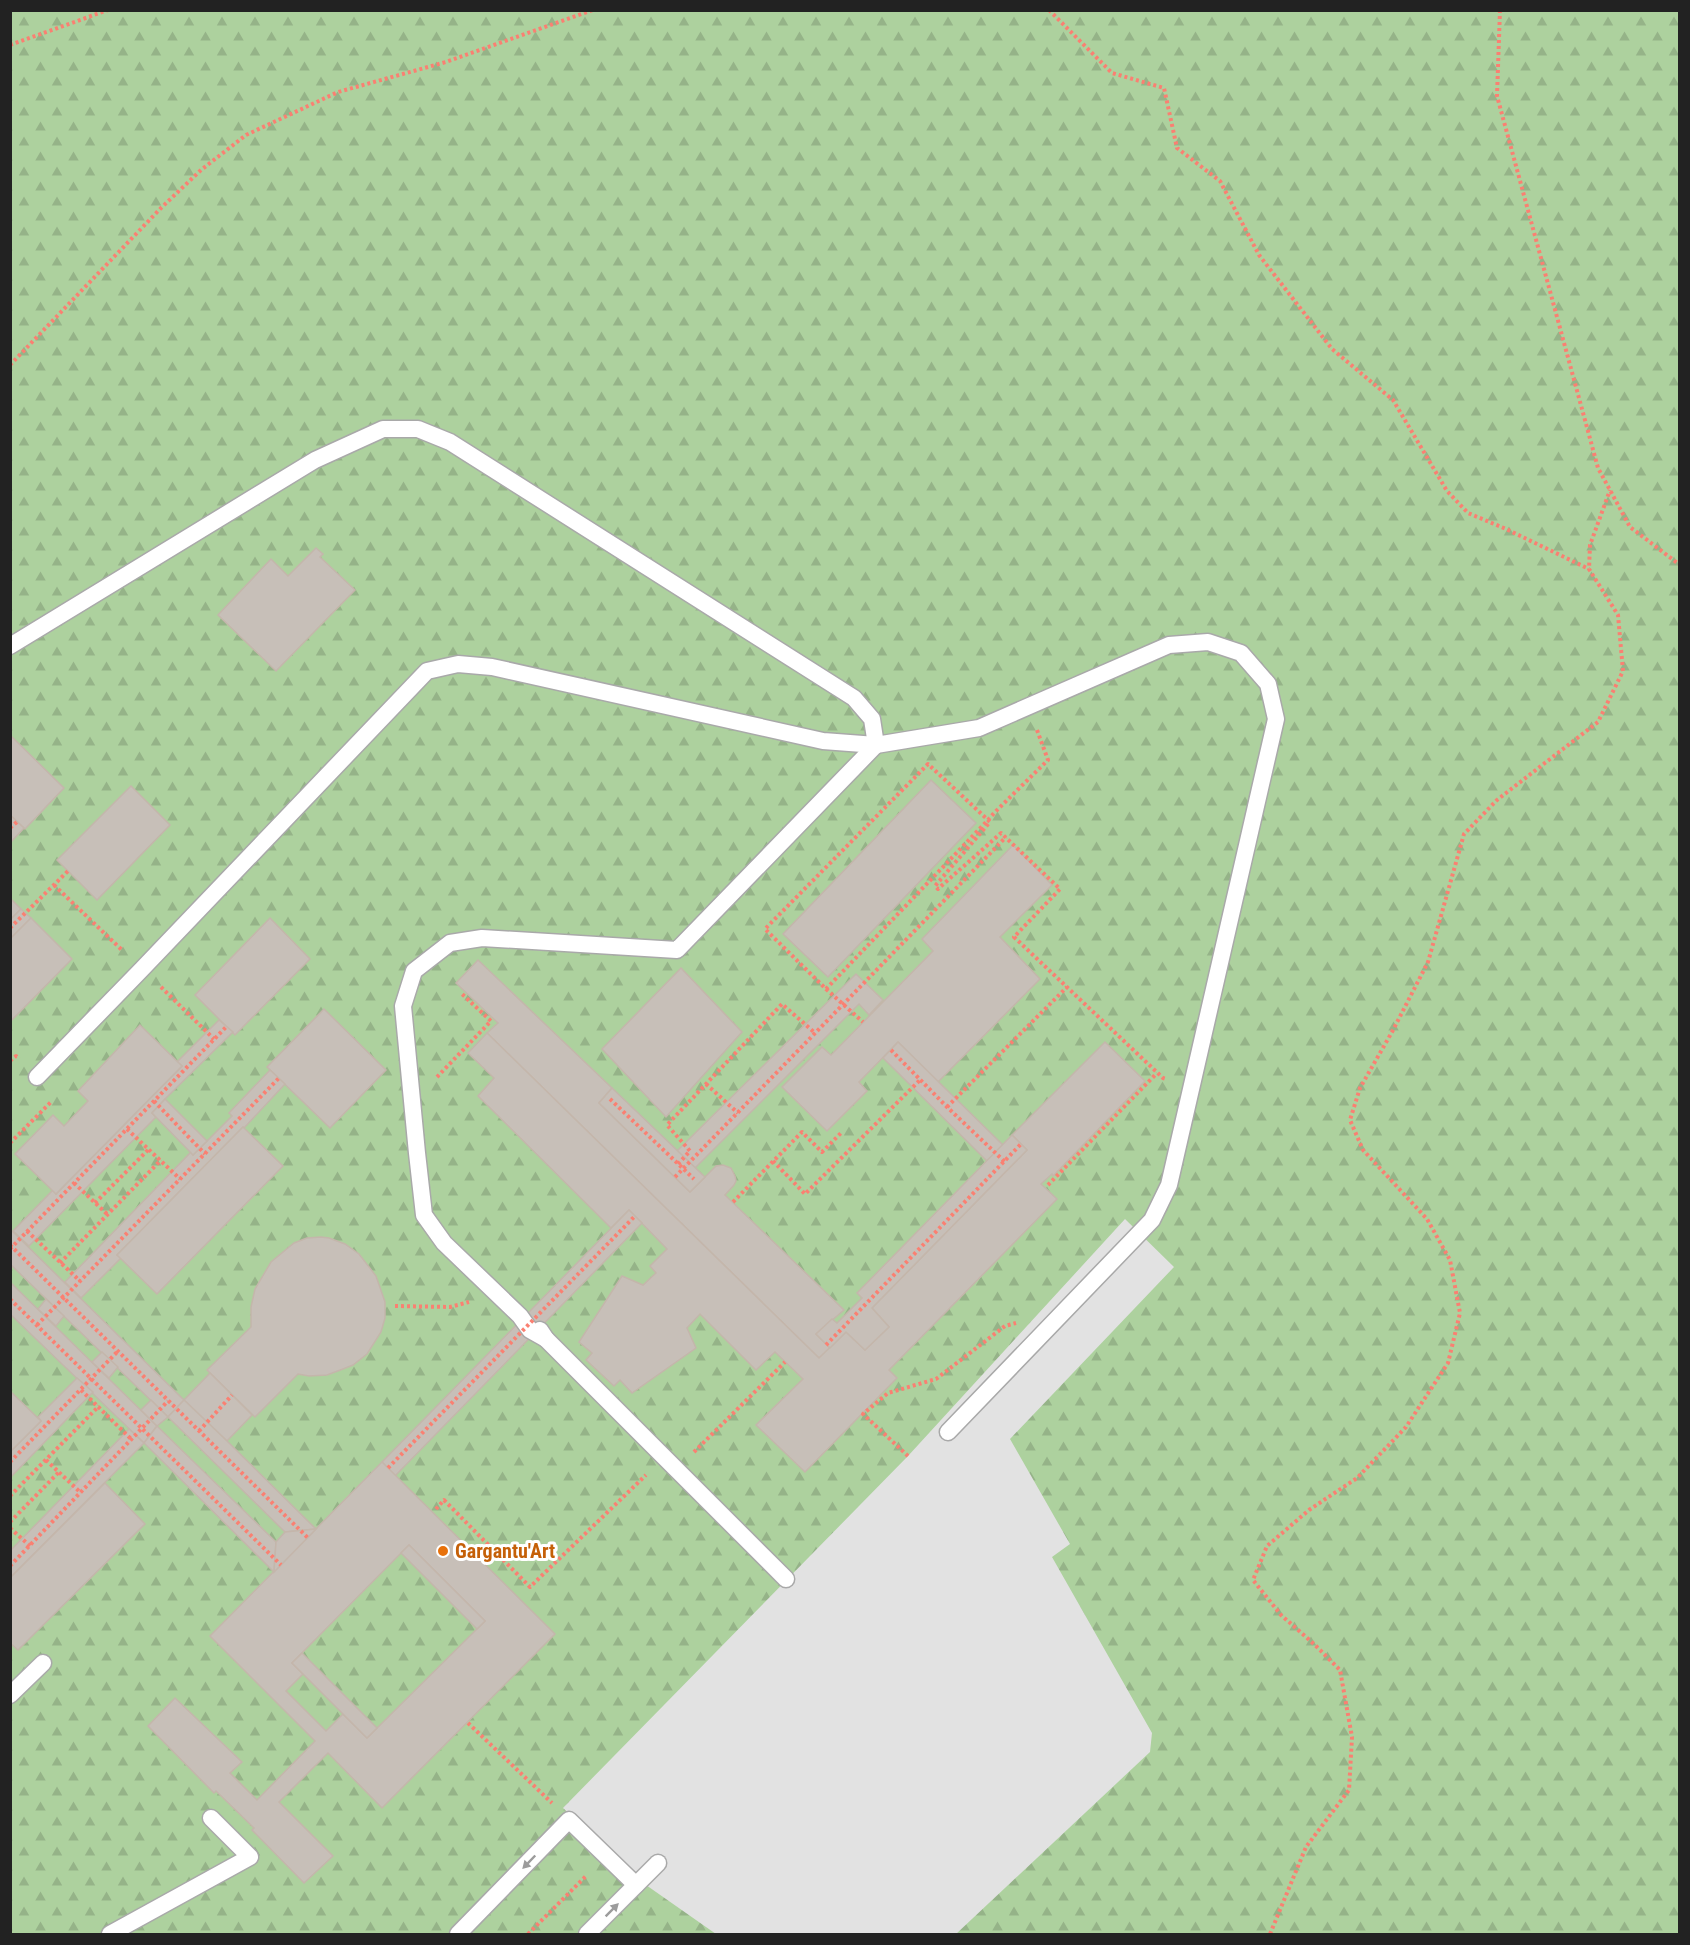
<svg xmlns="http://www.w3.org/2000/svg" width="1690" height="1945" viewBox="0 0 1690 1945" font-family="'Roboto Condensed',sans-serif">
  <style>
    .forest { fill: url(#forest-firs) }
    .parking { fill: #e2e2e2 }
    .building { fill: #c7bfb8; stroke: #c4b6ab; stroke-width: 1.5; fill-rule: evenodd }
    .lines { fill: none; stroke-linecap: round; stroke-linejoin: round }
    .lane-casing { stroke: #a9a9a9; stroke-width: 19 }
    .path { stroke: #fa8072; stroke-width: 4; stroke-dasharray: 3 3; stroke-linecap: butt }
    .lane { stroke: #fff; stroke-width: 16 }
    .path-bridge { stroke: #fa8072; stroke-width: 4; stroke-dasharray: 3 3; stroke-linecap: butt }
    .oneway { fill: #9c9c9c }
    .food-dot { fill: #e8710a; stroke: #fff; stroke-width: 2 }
    .labels { text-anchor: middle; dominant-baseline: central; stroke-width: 6; stroke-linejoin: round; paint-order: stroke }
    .food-label { font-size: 20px; font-weight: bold; fill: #c56008; stroke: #fff; text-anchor: start }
  </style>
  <defs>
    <pattern id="forest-firs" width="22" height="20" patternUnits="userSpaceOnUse" patternTransform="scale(1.5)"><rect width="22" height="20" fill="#add19e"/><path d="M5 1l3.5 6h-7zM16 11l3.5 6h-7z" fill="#95b388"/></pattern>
  </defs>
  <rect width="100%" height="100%" fill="#f2efe9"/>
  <rect class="forest" x="11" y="11" width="1668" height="1923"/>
  <path class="parking" d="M1125,1219l49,48 -164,172 60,105 -18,13 100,176 -2,19 -194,182h-240l-70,-49 -83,-77 345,-352z"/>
  <g class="building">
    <path d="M316,548l7,6 -3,3 35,33 -79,81 -58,-56 53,-56 17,17z"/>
    <path d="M10,735l54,53 -39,41 -15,-14z"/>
    <path d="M931,780l45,43 -148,154 -45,-43z"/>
    <path d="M131,786l39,39 -73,75 -40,-40z"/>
    <path d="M10,815l14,13 -14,15z"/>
    <path d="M1013,845l39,40 -52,52 40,42 -102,103 -40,-40 -39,40 8,9 -40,40 -45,-44 40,-40 9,8 102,-104 -11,-12z"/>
    <path d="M10,898l11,11 -11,11z"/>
    <path d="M21,909l10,9 -21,21v-19z"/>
    <path d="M31,918l41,41 -62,63v-83z"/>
    <path d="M270,918l40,41 -75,76 -40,-40z"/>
    <path d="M478,960l134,128 -13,15 91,89 26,-26 7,-1 8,3 4,8 1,5 -2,4 -9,10 119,115 -28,24 14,14 -11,10 -332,-325 11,-10 -42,-40z"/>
    <path d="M681,968l61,64 -76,85 -64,-68z"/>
    <path d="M856,974l27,26 -14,15 -10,-11 -164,164 -18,-17z"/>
    <path d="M324,1009l62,61 -56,58 -63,-61z"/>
    <path d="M219,1020l14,12 -68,67 -13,14 4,4 -127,129 -16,-15 40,-41 3,4 126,-128 -5,-4z"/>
    <path d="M140,1025l42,41 -126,128 -41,-40 38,-39 11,11 24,-25 -10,-10z"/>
    <path d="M487,1033l332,325 27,-26 19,18 24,-23 -17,-19 155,-158 -15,-15 93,-93 40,39 -92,95 -1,-2 -11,10 16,15 -168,171 8,8 -92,94 -49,-47 47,-46 -28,-27 -19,18 -56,-56 -13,14 9,20 -64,45 -12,-13 -6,6 -28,-26 6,-7 -13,-11 43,-66 21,9 13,-12 -6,-7 17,-17 -38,-39 -18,18 -133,-132 16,-18 -26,-25z"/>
    <path d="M898,1042l105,103 -16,16 -104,-103z"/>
    <path d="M270,1070l15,14 -41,44 -1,-1 -126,128 4,3 -40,40 -16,-16 126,-130 2,3 39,-39 -3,-3z"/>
    <path d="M612,1088l93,89 -15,15 -91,-89z"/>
    <path d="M165,1099l42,42 -14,14 -41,-42z"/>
    <path d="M243,1127l40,39 -126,128 -40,-39z"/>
    <path d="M1012,1135l15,15 -155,158 17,19 -24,23 -19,-18 -16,16 -14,-14 16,-15 5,4 25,-25 -5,-5z"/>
    <path d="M629,1210l13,13 -247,253 -13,-14z"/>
    <path d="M10,1229l174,171 -16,17 -158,-153z"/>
    <path d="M321,1237l8,1 16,6 14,10 17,22 9,26v16l-4,14 -14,22 -14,11 -10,4 -16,6 -18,1 -11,-2 -43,43 -48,-47 44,-43v-20l4,-18 16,-27 23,-19 13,-5z"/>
    <path d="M10,1282l147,144 -13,17 -134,-129z"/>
    <path d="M46,1299l18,17 -8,10 -18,-17z"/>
    <path d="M102,1352l16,15 -9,11 -17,-16z"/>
    <path d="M210,1373l42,42 -25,26 -43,-41z"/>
    <path d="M77,1378l16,14 -83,86v-26l31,-31 -3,-4z"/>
    <path d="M10,1391l31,30 -31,31z"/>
    <path d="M151,1400l17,17 -11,9 -16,-16z"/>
    <path d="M184,1400l43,41 89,88 -31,3 -117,-115z"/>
    <path d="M157,1426l119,116 -2,30 -130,-129z"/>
    <path d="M129,1429l15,14 -134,135v-27z"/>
    <path d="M382,1462l173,172 -173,174 -54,-55 -49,49 54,54 -29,27 -52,-53 2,-2 -38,-37 -2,2 -66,-67 27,-28 67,64 -12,11 27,27 58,-59 -105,-105zM409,1545l76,76 -118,117 -24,-24 -17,17 -40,-40 17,-17 -11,-11z"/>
    <path d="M105,1483l40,41 -127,126 -8,-7v-65z"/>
    <path d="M316,1529l-35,36 -7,7 2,-30 9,-10z"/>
    <path d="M409,1545l76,76 -8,8 -76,-76z"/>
    <path d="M302,1653l75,75 -10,10 -75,-75z"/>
  </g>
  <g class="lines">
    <g class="lane-casing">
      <g id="lane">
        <path d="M10,646l305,-186 68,-31h35l32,13 404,256 18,21 4,26"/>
        <path d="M37,1077l105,-108 285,-298 31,-7 34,3 331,74 53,4 103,-17 190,-83 39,-3 33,11 27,31 8,35 -107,466 -17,35 -204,212"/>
        <path d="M540,1330l6,9 240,240"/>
        <path d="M546,1339l-16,-9 -10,-14 -76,-73 -20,-28 -7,-62 -14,-147 11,-35 36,-28 32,-5 195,12 199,-205"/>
        <path d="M10,1695l33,-32"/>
        <path d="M110,1934l140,-77 -39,-39"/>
        <path d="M458,1934l111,-114 67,65"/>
        <path d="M587,1934l71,-71"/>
      </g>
    </g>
    <g class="path">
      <path d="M1049,10l63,63 52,15 13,60 43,33 39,74 73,94 61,51 54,91 21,22 38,16 83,40"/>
      <path d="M1500,10l-3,86 101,372 32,59 50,38"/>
      <path d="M10,45l98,-35"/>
      <path d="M10,365l151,-157 40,-38 45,-35 92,-43 108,-30 147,-52"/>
      <path d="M1037,730l11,30 -53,52 -7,8 -162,169 -61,-60 163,-165 60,56 2,2 -55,64 3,3 63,-56 59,56 -46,48 149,141 3,1"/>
      <path d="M10,828l7,-6"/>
      <path d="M54,885l69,66"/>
      <path d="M10,928l58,-57"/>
      <path d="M161,987l53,52"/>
      <path d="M826,989l37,33"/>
      <path d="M891,1050l56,57 58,55"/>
      <path d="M10,1061l6,-5 3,3"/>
      <path d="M437,1077l54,-56 -29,-27"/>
      <path d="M706,1084l32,29"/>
      <path d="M610,1099l84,80"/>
      <path d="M154,1101l51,53"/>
      <path d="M947,1107l120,-120"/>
      <path d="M127,1129l53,50"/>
      <path d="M10,1143l42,-42"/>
      <path d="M773,1161l32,33 115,-114"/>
      <path d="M678,1164l12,-13 -23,-26 115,-121 33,29"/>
      <path d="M675,1177l331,-340"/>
      <path d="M74,1183l33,31"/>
      <path d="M1048,1185l109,-112"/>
      <path d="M733,1202l69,-70 20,20 19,-19"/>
      <path d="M95,1203l54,-54"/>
      <path d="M27,1231l53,50"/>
      <path d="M10,1245l298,293"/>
      <path d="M10,1249l217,-223"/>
      <path d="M60,1263l101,-103"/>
      <path d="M10,1299l271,266"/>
      <path d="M395,1306l55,1 19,-5"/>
      <path d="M37,1325l242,-247"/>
      <path d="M826,1345l195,-201"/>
      <path d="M81,1390l50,49"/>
      <path d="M199,1431l33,-36"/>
      <path d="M694,1452l91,-90"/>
      <path d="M908,1456l-45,-42 25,-21 48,-14 69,-53 11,-3"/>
      <path d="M46,1460l35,33"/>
      <path d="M10,1462l108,-111"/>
      <path d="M10,1496l89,-90"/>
      <path d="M436,1509l8,-9 86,87 116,-112"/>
      <path d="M10,1522l49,-50"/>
      <path d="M10,1528l20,18"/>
      <path d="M10,1566l158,-165"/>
      <path d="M468,1723l84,80"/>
      <path d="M528,1934l59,-59"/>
      <path d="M1270,1934l36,-87 43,-57 3,-53 -12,-67 -26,-26 -33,-29 -28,-35 14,-34 42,-36 48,-32 49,-51 42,-64 12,-50 -10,-53 -23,-41 -64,-69 -13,-30 10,-32 32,-56 36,-70 36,-128 33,-34 101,-78 25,-51 -5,-56 -29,-46 1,-24 20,-55"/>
    </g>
    <use href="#lane" class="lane"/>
    <path class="path-bridge" d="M388,1468l247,-252"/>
  </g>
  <defs><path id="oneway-solid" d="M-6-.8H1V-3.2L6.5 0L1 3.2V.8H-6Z" transform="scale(1.5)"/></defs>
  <g class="oneway">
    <use href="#oneway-solid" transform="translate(529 1862) rotate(134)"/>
    <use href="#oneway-solid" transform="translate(612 1910) rotate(-45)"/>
  </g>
  <circle class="food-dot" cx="443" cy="1551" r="6"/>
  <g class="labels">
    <g class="food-label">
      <text x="455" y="1551">Gargantu'Art</text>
    </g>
  </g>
  <rect width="1690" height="1945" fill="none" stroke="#222222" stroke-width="24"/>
</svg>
